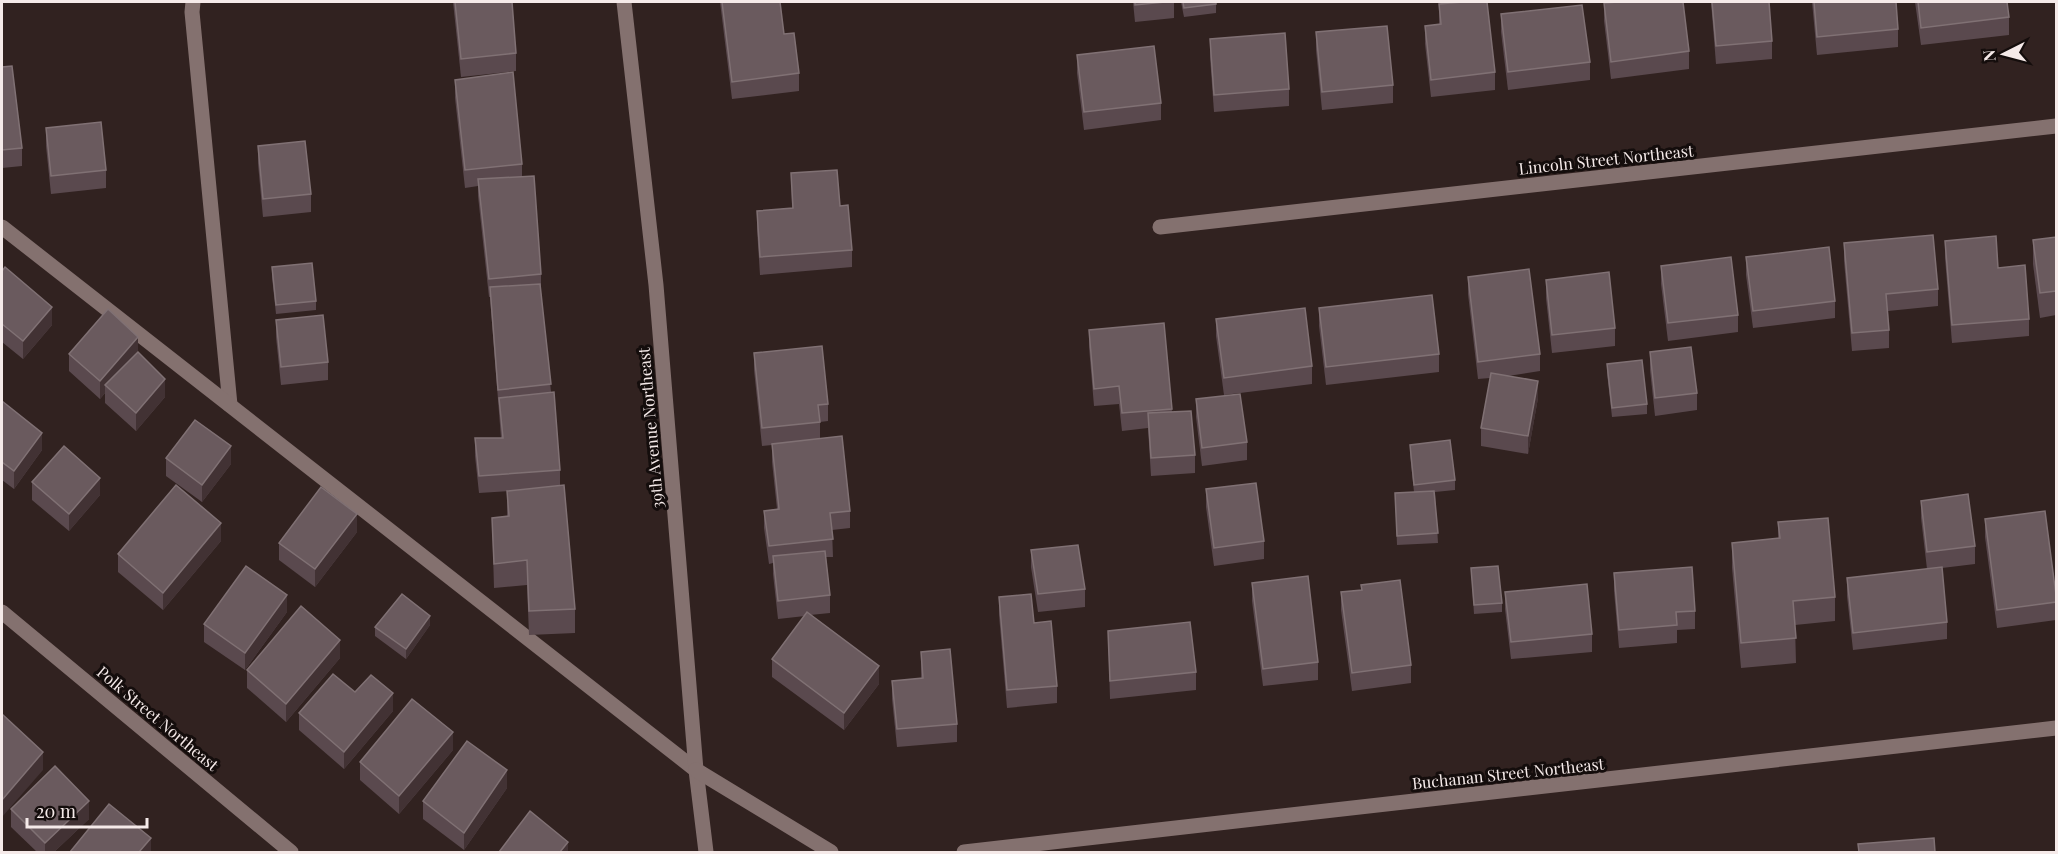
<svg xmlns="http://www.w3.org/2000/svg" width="2058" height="854" viewBox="0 0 2058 854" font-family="'Playfair Display',serif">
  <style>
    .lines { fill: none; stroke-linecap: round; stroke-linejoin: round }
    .service { stroke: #84716f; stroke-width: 15 }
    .minor { stroke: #84716f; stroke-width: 15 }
    .wall { fill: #5a494e }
    .shaded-wall { fill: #423234 }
    .building { fill: #6a5a5e; stroke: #807174; stroke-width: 1.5 }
    .labels { text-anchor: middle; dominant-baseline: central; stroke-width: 6; stroke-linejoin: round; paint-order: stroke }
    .street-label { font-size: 16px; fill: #f5eae9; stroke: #140d0c }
  </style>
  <rect width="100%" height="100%" fill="#312220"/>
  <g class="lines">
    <g class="service">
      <path d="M193,2l-1,10 38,393"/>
      <path d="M2,227l694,543"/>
    </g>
    <g class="minor">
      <path d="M624,2l32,283 40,485 10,82"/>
      <path d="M1160,227l896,-101"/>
      <path d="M2,612l289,240"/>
      <path d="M696,770l135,82"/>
      <path d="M964,852l1092,-124"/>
    </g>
  </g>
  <g class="wall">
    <path d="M453,2h59l4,51v18l-55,6z"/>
    <path d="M720,2h60l4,32 15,39v18l-67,8z"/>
    <path d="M1133,2h41v16l-39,4z"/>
    <path d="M1181,2h35v11l-32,4z"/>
    <path d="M1711,2h58l3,39v18l-56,5z"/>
    <path d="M1812,2h84l2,27v18l-81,8z"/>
    <path d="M1915,2h92l2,15v18l-88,10z"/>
    <path d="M1604,3l85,48v18l-78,10 -7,-58z"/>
    <path d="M1439,4l56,68v18l-64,7 -6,-53v-18l14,-2z"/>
    <path d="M1501,14l89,48v18l-82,10 -7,-58z"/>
    <path d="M1316,32l77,53v18l-71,7 -6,-60z"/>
    <path d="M1210,39l79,50v17l-75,6 -4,-55z"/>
    <path d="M1077,55l84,48v17l-77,10 -7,-57z"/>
    <path d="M2,67l20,81v18l-20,2z"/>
    <path d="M455,80l67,84v12l19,98v18l10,100 9,78v16l15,123v24l-46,2 -2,-50 -33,3 -2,-70 15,-2v-25h3l-31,2 -4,-37v-18h26l-11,-141h-1l-11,-101v-10l-13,2 -10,-90z"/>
    <path d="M46,128l60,42v18l-55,6 -5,-48z"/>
    <path d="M258,146l53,48v18l-48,5 -5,-53z"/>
    <path d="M791,173l49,33 12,44v17l-92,8 -3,-46v-18l35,-3z"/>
    <path d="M2056,237v78l-16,3 -7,-54v-24z"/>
    <path d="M1945,241l53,27 31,51v17l-77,7 -7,-85z"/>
    <path d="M1844,243l94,46v17l-50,5 1,19v18l-37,3 -8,-90z"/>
    <path d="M1746,257l89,44v17l-82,10 -7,-53z"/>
    <path d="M1661,266l77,49v17l-70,9 -7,-57z"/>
    <path d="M272,267l44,34v9l-40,4 -4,-37z"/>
    <path d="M2,271l50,54 -29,34 -21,-17z"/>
    <path d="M1468,277l72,77v17l-32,5 30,22 -10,56 -47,-8v-18l9,-50 -12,1 -10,-85z"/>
    <path d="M1546,280l69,48v18l-63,7 -6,-55z"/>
    <path d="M1319,308l120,46v18l-113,13 -7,-59z"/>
    <path d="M1216,319l96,47v18l-88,11 -8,-59z"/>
    <path d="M276,320l52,42v18l-47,5 -5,-48z"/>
    <path d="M1164,323l8,89 23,43v18l-44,3 -3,-48 -26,3 -3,-27 -25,2 -5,-59v-17z"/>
    <path d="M138,352l27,45 -29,34 -31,-28v-10l-5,6 -31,-28v-17z"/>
    <path d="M1650,352l47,41v17l-42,6 -5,-46z"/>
    <path d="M754,353l74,51v17l-8,1v17l30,72v17l-18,2 1,27h-7l4,38v18l-20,2 69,69 -35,46 -72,-53v-18l33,-43 -27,3 -5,-45v-11l-4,1 -5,-36v-17l13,-2 -5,-47v-17l-10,1 -8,-76z"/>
    <path d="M1607,364l40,40v10l-35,3 -5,-44z"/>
    <path d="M1196,399l51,43v18l-45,6 -6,-49z"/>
    <path d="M2,401l40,49 -28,39 -12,-9z"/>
    <path d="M1410,445l45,35v10l-20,2 3,51 -41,2 -2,-52 19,-1 -4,-38z"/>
    <path d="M166,458l65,6 -29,38 -36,-26z"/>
    <path d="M32,482l68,13 -31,36 -37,-31z"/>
    <path d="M1206,489l58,52v18l-50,7 -8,-59z"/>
    <path d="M1921,501l54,45v18l-33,4 5,54v17l-94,11 -6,-54v-18l80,-9 -6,-51z"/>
    <path d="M1985,519l71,76v25l-59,8 -12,-91z"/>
    <path d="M1778,522l57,75v24l-40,4 1,38 -55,5 -9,-100v-25l46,-5z"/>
    <path d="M357,532l-42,55 -36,-27v-17z"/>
    <path d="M221,541l-58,69 -45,-38v-18z"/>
    <path d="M1031,550l54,39v18l-47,5 -7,-45z"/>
    <path d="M1471,568l31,35v9l-28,2z"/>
    <path d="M1614,573l81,38v18l-18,1v13l-58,5 -5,-57z"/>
    <path d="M1252,583l66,79v18l-55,6 -11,-85z"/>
    <path d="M1361,585l50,80v18l-59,8 -11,-81v-18l20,-2z"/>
    <path d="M1505,592l87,42v18l-81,7 -6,-50z"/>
    <path d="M999,597l35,26 23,63v17l-50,5 -8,-93z"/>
    <path d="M287,612l-42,58 -41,-28v-18z"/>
    <path d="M430,625l-24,34 -31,-23v-9z"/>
    <path d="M1108,631l88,41v18l-86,9z"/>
    <path d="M921,652l36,72v18l-60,5 -5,-48v-18l29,-2z"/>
    <path d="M340,658l-54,64 -39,-34v-18z"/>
    <path d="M355,692l38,19 -49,58 -45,-39v-17z"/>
    <path d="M453,750l-54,64 -39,-34v-18z"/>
    <path d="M507,788l-43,62 -41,-31v-18z"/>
    <path d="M11,809l78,10 -35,33h-17l-26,-25z"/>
  </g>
  <g class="shaded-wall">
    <path d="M52,307v18l-29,34v-18z"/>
    <path d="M138,337v17l-33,31v8l-5,6v-18z"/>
    <path d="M165,379v18l-29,34v-18z"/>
    <path d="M1538,381v17l-10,56v-18z"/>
    <path d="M42,433v17l-28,39v-18z"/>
    <path d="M231,446v18l-29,38v-17z"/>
    <path d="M100,478v17l-31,36v-17z"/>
    <path d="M357,514v18l-42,55v-18z"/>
    <path d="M221,523v18l-58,69v-17z"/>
    <path d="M287,595v17l-42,58v-17z"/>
    <path d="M430,616v9l-24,34v-10z"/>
    <path d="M340,640v18l-54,64v-18z"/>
    <path d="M879,666v18l-35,46v-17z"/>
    <path d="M393,693v18l-49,58v-17z"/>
    <path d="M453,732v18l-54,64v-18z"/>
    <path d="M43,752v18l-41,47v-17z"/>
    <path d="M507,770v18l-43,62v-17z"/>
    <path d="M89,801v18l-35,33h-9v-9z"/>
    <path d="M151,838v14h-12z"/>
    <path d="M568,842v10h-8z"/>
  </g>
  <g class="building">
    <path d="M455,2h57l4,51 -55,6z"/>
    <path d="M722,2h58l4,32 10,-1 5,40 -67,9z"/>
    <path d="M1135,2h30l-30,3z"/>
    <path d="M1183,2h33v2l-32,4z"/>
    <path d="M1463,2h24l8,70 -64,8 -6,-54 16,-2 -2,-20z"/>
    <path d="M1618,2h65l6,49 -78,11 -7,-59z"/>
    <path d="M1712,2h57l3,39 -56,5z"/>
    <path d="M1814,2h82l2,27 -81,8z"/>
    <path d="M1918,2h89l2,15 -88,11z"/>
    <path d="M1582,5l8,57 -82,10 -7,-58z"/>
    <path d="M1387,26l6,59 -71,7 -6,-60z"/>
    <path d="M1285,33l4,56 -75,6 -4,-56z"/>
    <path d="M1154,46l7,57 -77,9 -7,-57z"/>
    <path d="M12,66l10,82 -20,2v-83z"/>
    <path d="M513,72l9,92 -57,6 -10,-90z"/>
    <path d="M101,122l5,48 -55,6 -5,-48z"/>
    <path d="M305,141l6,53 -48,5 -5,-53z"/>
    <path d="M837,170l3,36 8,-1 4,45 -92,7 -3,-46 36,-3 -2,-35z"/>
    <path d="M534,176l7,98 -52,5 -11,-100z"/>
    <path d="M1933,235l5,54 -52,5 3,36 -37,3 -8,-90z"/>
    <path d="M1996,236l2,32 27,-3 4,54 -77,6 -7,-84z"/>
    <path d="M2056,237v54l-16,2 -7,-53z"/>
    <path d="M1829,247l6,54 -82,10 -7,-54z"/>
    <path d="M1731,257l7,58 -70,8 -7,-57z"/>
    <path d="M312,263l4,38 -40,4 -4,-38z"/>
    <path d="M5,267l47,40 -29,34 -21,-17v-53z"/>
    <path d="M1529,269l11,85 -62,8 -10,-85z"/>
    <path d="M1609,272l6,56 -63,7 -6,-55z"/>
    <path d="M540,284l11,100 -53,6 -8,-103z"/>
    <path d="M1432,295l7,59 -113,13 -7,-59z"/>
    <path d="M1305,308l7,58 -88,12 -8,-59z"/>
    <path d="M108,309l30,28 -38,44 -31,-27z"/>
    <path d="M323,315l5,47 -47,5 -5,-47z"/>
    <path d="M1164,323l8,86 -50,4 -3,-27 -25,3 -5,-59z"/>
    <path d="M822,346l6,58 -10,1 2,17 -58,6 -8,-75z"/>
    <path d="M1691,347l6,46 -42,5 -5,-46z"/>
    <path d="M138,352l27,27 -29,34 -31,-28z"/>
    <path d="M1642,360l5,44 -35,4 -5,-44z"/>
    <path d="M1491,373l47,8 -10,55 -47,-8z"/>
    <path d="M554,392l6,78 -81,6 -4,-38h28l-4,-40z"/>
    <path d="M1240,394l7,48 -45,6 -6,-49z"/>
    <path d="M2,401l40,32 -28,38 -12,-9z"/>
    <path d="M1191,411l4,44 -44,3 -3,-45z"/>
    <path d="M195,420l36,26 -29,39 -36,-27z"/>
    <path d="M842,436l8,75 -20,2 3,26 -64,7 -5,-35 15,-2 -7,-65z"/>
    <path d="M1450,440l5,40 -41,5 -4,-40z"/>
    <path d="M64,446l36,32 -31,36 -37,-32z"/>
    <path d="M1256,483l8,58 -50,7 -8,-59z"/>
    <path d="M176,485l45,38 -58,70 -45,-39z"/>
    <path d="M564,485l11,124 -46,2 -2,-51 -33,4 -2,-46 17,-2 -2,-25z"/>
    <path d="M321,487l36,27 -42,55 -36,-26z"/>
    <path d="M1434,491l4,42 -41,3 -2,-43z"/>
    <path d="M1968,494l7,52 -48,6 -6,-51z"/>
    <path d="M2045,511l11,84v7l-59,8 -12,-91z"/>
    <path d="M1828,518l7,79 -42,4 3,37 -55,5 -9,-100 48,-5 -2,-16z"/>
    <path d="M1078,545l7,44 -47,5 -7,-44z"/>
    <path d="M825,551l5,44 -52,6 -5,-45z"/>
    <path d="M246,566l41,29 -42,58 -41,-29z"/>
    <path d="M1498,566l4,37 -28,2 -3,-37z"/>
    <path d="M1692,567l3,44 -19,1 1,13 -58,5 -5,-57z"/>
    <path d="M1942,567l5,55 -94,11 -6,-55z"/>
    <path d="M1308,576l10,86 -55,7 -11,-86z"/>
    <path d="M1400,580l11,85 -59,8 -11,-81 21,-2 -1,-5z"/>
    <path d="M1587,584l5,50 -81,8 -6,-50z"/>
    <path d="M402,594l28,22 -24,33 -31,-22z"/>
    <path d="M1031,594l3,29 17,-2 6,65 -50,4 -8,-93z"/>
    <path d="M301,606l39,34 -54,64 -39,-34z"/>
    <path d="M807,612l72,54 -35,47 -72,-54z"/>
    <path d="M1190,622l6,50 -86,9 -2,-50z"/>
    <path d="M950,649l7,75 -60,5 -5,-48 31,-3 -2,-26z"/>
    <path d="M333,674l22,18 16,-17 22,18 -49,59 -45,-39z"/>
    <path d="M412,699l41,33 -54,64 -39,-34z"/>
    <path d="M2,714l41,38 -41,48z"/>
    <path d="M467,741l40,29 -43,63 -41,-32z"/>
    <path d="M55,766l34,35 -44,42 -34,-34z"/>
    <path d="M109,804l42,34 -12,14h-69z"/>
    <path d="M530,811l38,31 -8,10h-61z"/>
    <path d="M1934,838l1,14h-76l-1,-8z"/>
  </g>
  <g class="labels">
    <g class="street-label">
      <text transform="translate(1606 159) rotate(-6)">Lincoln Street Northeast</text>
      <text transform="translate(650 428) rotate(-95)">39th Avenue Northeast</text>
      <text transform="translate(158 718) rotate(40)">Polk Street Northeast</text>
      <text transform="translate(1508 773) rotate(-6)">Buchanan Street Northeast</text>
    </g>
  </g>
  <rect width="2058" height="854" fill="none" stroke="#f5eae9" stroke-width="6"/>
  <g transform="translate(2004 54) rotate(264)" stroke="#140d0c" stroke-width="4.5" paint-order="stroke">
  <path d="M0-4.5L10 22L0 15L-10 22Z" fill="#f5eae9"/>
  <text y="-9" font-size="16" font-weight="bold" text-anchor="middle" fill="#f5eae9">N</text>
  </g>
  <path d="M27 818v9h120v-9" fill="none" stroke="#f5eae9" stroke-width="3"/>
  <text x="36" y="818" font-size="18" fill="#f5eae9" stroke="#140d0c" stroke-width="4.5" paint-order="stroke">20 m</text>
</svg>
